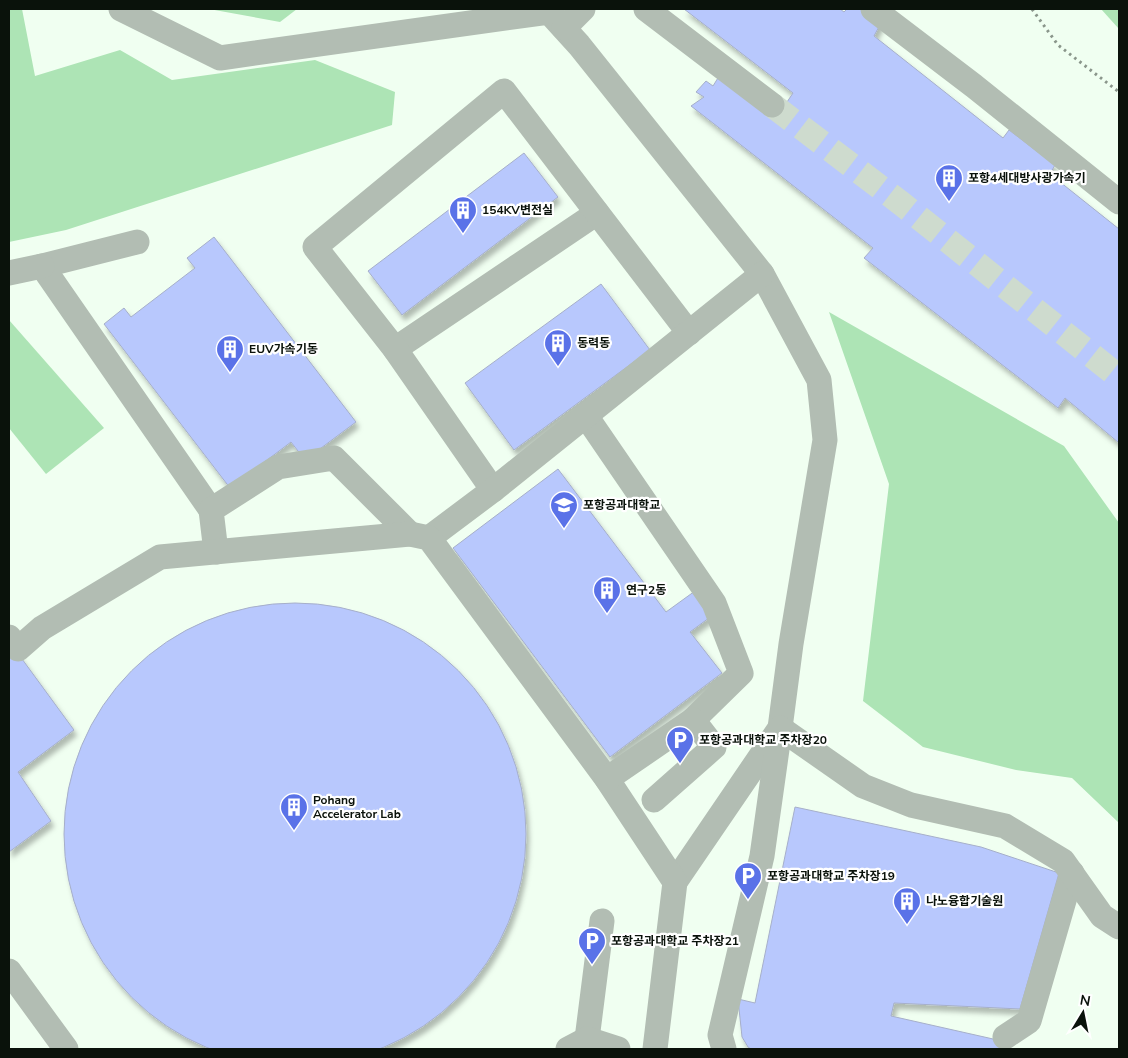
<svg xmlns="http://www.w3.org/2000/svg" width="1128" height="1058" viewBox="0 0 1128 1058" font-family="'Nunito Sans','Noto Sans KR',sans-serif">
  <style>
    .green { fill: #ade4b5 }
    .building { fill: #b8c8fd; stroke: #a6afc9; filter: url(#shadow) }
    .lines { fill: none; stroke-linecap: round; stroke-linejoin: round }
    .minor-tunnel { stroke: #cedbce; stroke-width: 25; stroke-dasharray: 25 12; stroke-linecap: butt }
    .path { stroke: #8a968b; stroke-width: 3; stroke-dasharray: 2.5 4; stroke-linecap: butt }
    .minor { stroke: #b2bdb3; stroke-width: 25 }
    .labels { text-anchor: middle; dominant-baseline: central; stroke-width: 4.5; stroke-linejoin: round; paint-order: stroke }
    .poi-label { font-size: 12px; font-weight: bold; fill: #0a120b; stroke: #fff; text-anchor: start }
  </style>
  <defs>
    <filter id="shadow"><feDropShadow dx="3" dy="5.5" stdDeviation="2.5" flood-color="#0004"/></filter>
  </defs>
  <rect width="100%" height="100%" fill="#f0fff1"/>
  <g class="green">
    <path d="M9,9h13l13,67 85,-26 52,30 143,-20 80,32 -3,33 -326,105 -57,12z"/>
    <path d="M209,9h88l-17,13z"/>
    <path d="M1101,9h18v20z"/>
    <path d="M829,312l235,134 55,77v300l-47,-45 -56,-8 -93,-23 -60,-46 26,-217z"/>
    <path d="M9,320l95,108 -58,46 -37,-46z"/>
  </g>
  <g class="building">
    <path d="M684,9h156l4,3 3,-3h18l17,12 -8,15 129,102 6,-8 46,35 -5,9 69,55v214l-54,-45 -7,10 -194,-150 9,-10 -182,-142 13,-9 -8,-5 10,-11 7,5 8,-13 56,44 16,-24z"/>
    <path d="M524,153l34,44 -156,118 -34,-44z"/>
    <path d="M214,237l142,185 -51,38 -14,-18 -61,46 -126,-164 20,-16 7,9 64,-49 -8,-10z"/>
    <path d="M601,284l49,66 -136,100 -49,-67z"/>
    <path d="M558,469l108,143 29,-21 18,24 -23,17 32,41 -112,84 -157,-209z"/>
    <circle cx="295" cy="834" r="231"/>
    <path d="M14,648l60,82 -56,42 33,49 -42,31v-199z"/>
    <path d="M795,807l186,40 78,26 -39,136 -126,-6 -3,13 111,25 -2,8h-249l-3,-2 -6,-10 -4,-38 17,4z"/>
  </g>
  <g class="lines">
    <path class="minor-tunnel" d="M772,105l130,99 217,173"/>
    <path class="path" d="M1032,9l26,36 61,47"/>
    <g class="minor">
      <path d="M121,9l99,49 329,-46 30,33 183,229 57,106 6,60 -34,204 -11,84 -105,154"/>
      <path d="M646,9l126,96"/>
      <path d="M873,9l101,77 145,116"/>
      <path d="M564,28l19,-19"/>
      <path d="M137,242l-95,24 169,244"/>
      <path d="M9,273l33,-7"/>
      <path d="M395,349l202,-136"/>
      <path d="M586,416l128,187 27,70 -48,47"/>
      <path d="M493,490l-98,-141 -80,-102 189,-156 185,242"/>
      <path d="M429,538l64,-48 269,-216"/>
      <path d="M216,552l-5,-42 67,-43 56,-9 76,76"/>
      <path d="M9,637l9,12 24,-21 118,-71 250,-23 19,4 178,241 68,103 -20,167"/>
      <path d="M607,779l86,-59 21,27 -60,53"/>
      <path d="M9,971l57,78"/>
      <path d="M1005,1037l24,-16 43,-148"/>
      <path d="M587,1039l15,-118"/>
      <path d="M568,1049l19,-10 31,10"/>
      <path d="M724,1049l-4,-14 42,-179 18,-128 83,58 48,19 94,21 58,35 39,55 17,11"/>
    </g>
  </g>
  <defs>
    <g id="building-pin" transform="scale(1.4375)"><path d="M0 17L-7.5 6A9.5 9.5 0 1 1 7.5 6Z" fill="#5a72e8" stroke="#fff"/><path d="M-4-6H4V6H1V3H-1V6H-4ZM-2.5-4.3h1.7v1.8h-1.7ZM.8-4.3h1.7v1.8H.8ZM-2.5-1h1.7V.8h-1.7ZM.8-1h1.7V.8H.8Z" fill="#fff"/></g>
    <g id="university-pin" transform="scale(1.4375)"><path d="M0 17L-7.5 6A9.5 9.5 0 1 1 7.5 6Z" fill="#5a72e8" stroke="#fff"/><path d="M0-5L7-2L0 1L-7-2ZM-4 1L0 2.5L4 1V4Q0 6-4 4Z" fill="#fff"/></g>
    <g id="parking-pin" transform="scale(1.4375)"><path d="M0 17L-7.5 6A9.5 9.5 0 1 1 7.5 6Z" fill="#5a72e8" stroke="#fff"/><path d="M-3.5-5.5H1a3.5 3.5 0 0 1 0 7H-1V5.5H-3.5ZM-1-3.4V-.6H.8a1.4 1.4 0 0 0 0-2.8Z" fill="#fff"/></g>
  </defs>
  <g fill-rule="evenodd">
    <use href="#building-pin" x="949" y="178"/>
    <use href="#building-pin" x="463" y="210"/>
    <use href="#building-pin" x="558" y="343"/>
    <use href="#building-pin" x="230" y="349"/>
    <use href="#university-pin" x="564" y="505"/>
    <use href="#building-pin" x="607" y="590"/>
    <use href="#parking-pin" x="680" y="740"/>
    <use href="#building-pin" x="294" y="807"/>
    <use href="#parking-pin" x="748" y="876"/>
    <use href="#building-pin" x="907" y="901"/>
    <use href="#parking-pin" x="592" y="941"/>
  </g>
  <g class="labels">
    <g class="poi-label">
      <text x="968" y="178">포항4세대방사광가속기</text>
      <text x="482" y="210">154KV변전실</text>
      <text x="577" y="343">동력동</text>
      <text x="249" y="349">EUV가속기동</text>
      <text x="583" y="505">포항공과대학교</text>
      <text x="626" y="590">연구2동</text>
      <text x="699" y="740">포항공과대학교 주차장20</text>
      <text x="313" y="800">Pohang<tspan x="313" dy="14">Accelerator Lab</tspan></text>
      <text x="767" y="876">포항공과대학교 주차장19</text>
      <text x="926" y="901">나노융합기술원</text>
      <text x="611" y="941">포항공과대학교 주차장21</text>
    </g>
  </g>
  <rect width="1128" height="1058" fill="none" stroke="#0a120b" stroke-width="20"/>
  <g transform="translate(1083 1013) rotate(10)" stroke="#ffffff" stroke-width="4" paint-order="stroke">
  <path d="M0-4L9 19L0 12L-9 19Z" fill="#0a120b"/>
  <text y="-8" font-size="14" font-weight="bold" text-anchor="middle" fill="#0a120b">N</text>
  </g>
</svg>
